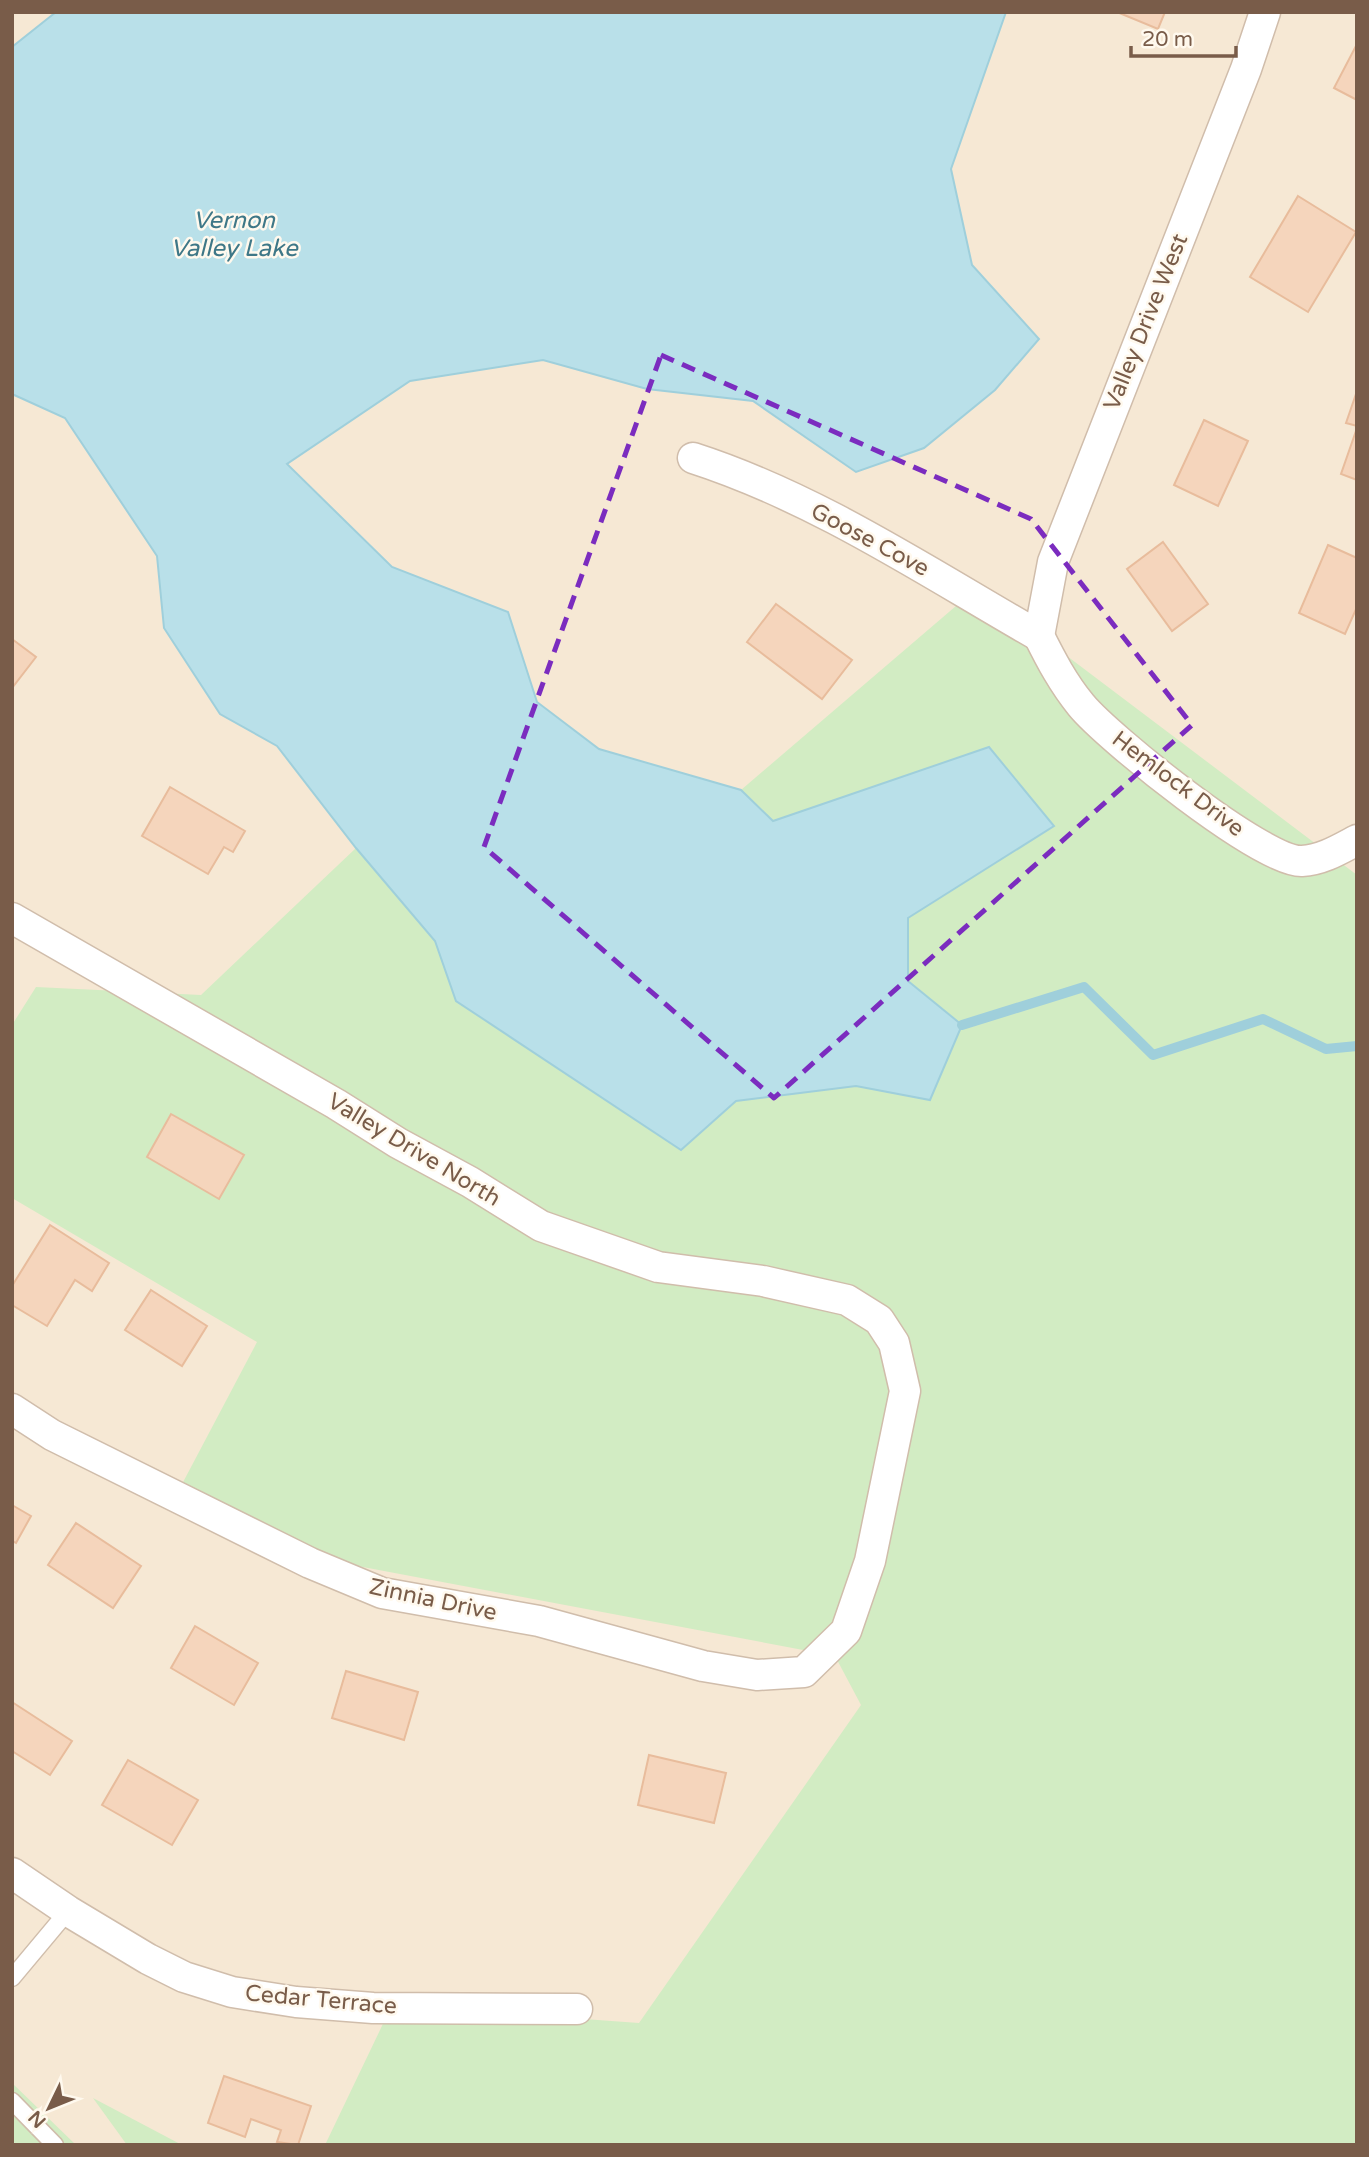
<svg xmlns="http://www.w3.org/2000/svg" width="1369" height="2157" viewBox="0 0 1369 2157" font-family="'Varela Round',sans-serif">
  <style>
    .residential { fill: #f6e8d4 }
    .green { fill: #d2ecc3 }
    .water { fill: #b9e0e9; stroke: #9fcfdb; stroke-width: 2 }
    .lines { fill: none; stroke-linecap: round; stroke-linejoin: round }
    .stream { stroke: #9fcfdb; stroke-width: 10 }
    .building { fill: #f5d5bc; stroke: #e8bc9c; stroke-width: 2 }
    .service-casing { stroke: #d0bdab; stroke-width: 19 }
    .minor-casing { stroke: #d0bdab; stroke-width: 33 }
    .service { stroke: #fff; stroke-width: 16 }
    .minor { stroke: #fff; stroke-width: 30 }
    .marked { fill: none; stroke: #7b2cbf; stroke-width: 5; stroke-dasharray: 14 9; stroke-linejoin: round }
    .labels { text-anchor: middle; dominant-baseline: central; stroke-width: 5; stroke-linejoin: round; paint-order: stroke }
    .street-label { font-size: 23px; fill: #795c49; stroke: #fff9ee }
    .water-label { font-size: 24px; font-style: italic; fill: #3e7787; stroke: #fff9ee }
  </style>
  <rect width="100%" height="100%" fill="#fef5e6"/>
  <path class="residential" d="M12,12h1345v1411l-517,722h-828z"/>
  <g class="green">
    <path d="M977,588l380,287v1270h-1032l67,-140 247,18 222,-318 -26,-49 -504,-95 -150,-75 76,-144 -245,-144v-173l24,-38 165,8 155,-147 79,93 21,60 280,100 120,-15 73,14 33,-74 -54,-45v-64l145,-92 -64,-78 -216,74 -32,-31z"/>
    <path d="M12,2083l64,62h-64z"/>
    <path d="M93,2098l89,47h-55z"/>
  </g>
  <path class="water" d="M56,12h950l-55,157 21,96 67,74 -44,51 -71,58 -68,24 -103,-71 -106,-12 -104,-29 -133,21 -123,83 105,103 116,45 29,90 62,47 142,41 32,31 216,-74 65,79 -146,92v63l54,44 -32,75 -74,-14 -120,15 -55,49 -225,-149 -21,-60 -79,-93 -79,-102 -57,-32 -56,-86 -7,-72 -92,-138 -53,-24v-347z"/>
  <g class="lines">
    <path class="stream" d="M962,1025l122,-38 69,68 110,-36 63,30 31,-3"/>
  </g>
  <g class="building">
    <path d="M1117,12h48l-7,17z"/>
    <path d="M1357,44v56l-23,-12z"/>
    <path d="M1298,196l58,36 -48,80 -58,-35z"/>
    <path d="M1357,391v35l-11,-3z"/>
    <path d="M1204,420l44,21 -30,65 -44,-21z"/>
    <path d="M1357,428v52l-16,-6z"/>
    <path d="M1163,542l45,62 -36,27 -45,-62z"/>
    <path d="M1328,545l29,13v49l-12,27 -46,-21z"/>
    <path d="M776,604l76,56 -30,39 -75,-57z"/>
    <path d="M12,639l24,18 -24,31z"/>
    <path d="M170,787l75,44 -12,21 -9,-5 -16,27 -66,-38z"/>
    <path d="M171,1114l73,41 -25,44 -72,-42z"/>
    <path d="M50,1225l59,38 -17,28 -17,-11 -28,46 -35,-21v-19z"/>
    <path d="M151,1290l56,36 -25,40 -57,-36z"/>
    <path d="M12,1505l19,11 -15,27 -4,-2z"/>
    <path d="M76,1523l65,43 -28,42 -65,-43z"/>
    <path d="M195,1626l63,37 -24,42 -63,-37z"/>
    <path d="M346,1671l72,21 -14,48 -72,-22z"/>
    <path d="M12,1702l60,39 -22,34 -38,-24z"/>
    <path d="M649,1755l77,18 -12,50 -76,-18z"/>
    <path d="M128,1760l70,40 -26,45 -70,-40z"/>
    <path d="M224,2076l87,30 -13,39 -21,-3 4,-12 -30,-11 -6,18 -37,-14z"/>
  </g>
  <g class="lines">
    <g class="service-casing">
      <g id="service">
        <path d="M12,1978l56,-67"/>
        <path d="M12,2101l43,44"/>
      </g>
    </g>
    <g class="minor-casing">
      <g id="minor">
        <path d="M693,458c124,40 234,114 346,178"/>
        <path d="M1039,636l14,-74 193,-493 19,-57"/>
        <path d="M1039,636c12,24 24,47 42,69 26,32 182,158 221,156 20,-1 38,-12 55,-21"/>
        <path d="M12,918l324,186 62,39 72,39 71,44 117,41 105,14 84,19 32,20 15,23 11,48 -35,170 -24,70 -42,41 -47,3 -54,-9 -164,-45 -157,-28 -72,-30 -258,-128 -40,-26"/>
        <path d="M12,1873l56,38 80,48 36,18 48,15 64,10 77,6 204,1"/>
      </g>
    </g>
    <use href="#service" class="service"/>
    <use href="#minor" class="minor"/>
  </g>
  <path class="marked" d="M661,355l370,164 161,206 -418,373 -290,-251z"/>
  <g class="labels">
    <g class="street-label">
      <text transform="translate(1146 322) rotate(-68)">Valley Drive West</text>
      <text transform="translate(870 540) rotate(28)">Goose Cove</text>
      <text transform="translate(1178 784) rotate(37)">Hemlock Drive</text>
      <text transform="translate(414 1150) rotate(31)">Valley Drive North</text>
      <text transform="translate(433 1600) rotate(12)">Zinnia Drive</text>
      <text transform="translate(321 2000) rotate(5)">Cedar Terrace</text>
    </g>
    <g class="water-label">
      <text x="234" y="220">Vernon<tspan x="234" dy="28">Valley Lake</tspan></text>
    </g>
  </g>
  <rect width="1369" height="2157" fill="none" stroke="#795c49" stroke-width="28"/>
  <g transform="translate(49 2108) rotate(227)" stroke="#fff9ee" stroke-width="5" paint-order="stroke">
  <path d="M0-5L12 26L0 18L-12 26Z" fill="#795c49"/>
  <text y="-10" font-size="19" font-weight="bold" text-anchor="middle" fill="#795c49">N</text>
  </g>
  <path d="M1131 46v10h105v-10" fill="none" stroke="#795c49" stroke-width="3.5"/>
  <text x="1142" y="46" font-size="21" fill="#795c49" stroke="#fff9ee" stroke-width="5" paint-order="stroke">20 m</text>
</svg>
